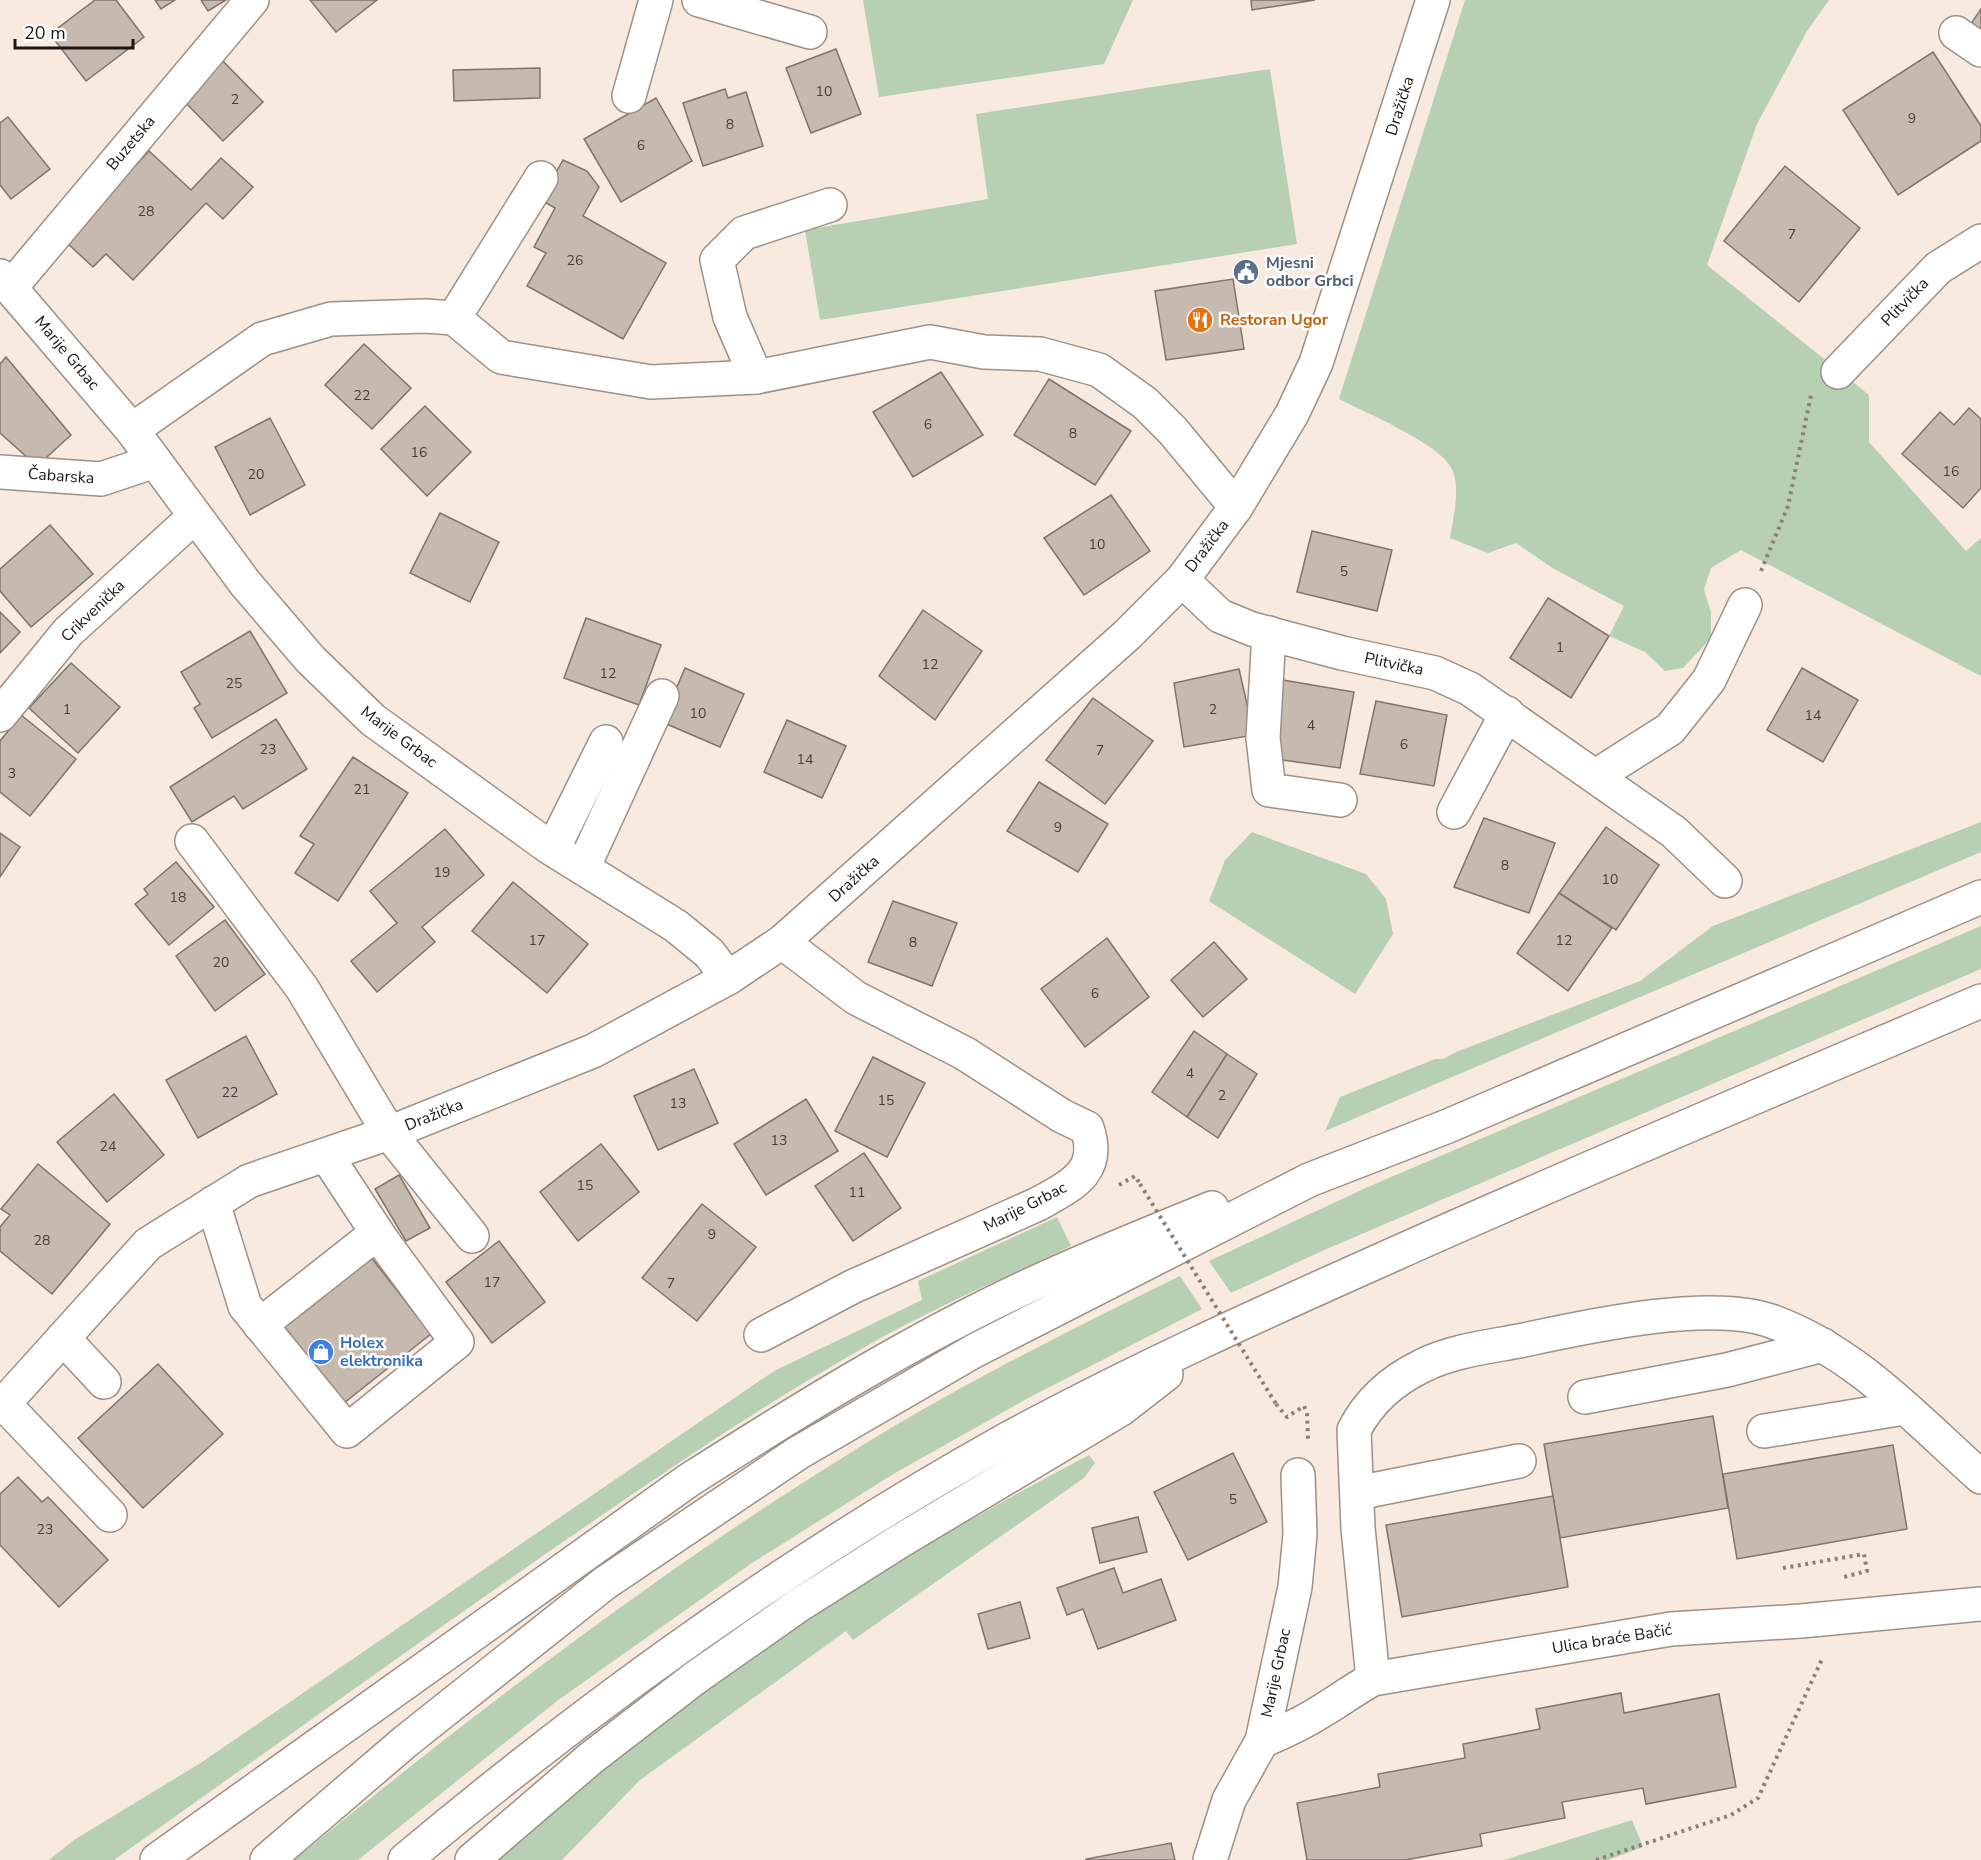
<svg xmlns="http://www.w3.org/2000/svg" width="1981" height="1860" viewBox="0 0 1981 1860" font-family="'Nunito Sans',sans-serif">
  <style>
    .green { fill: #b7cfb3 }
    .building { fill: #c6b9ae; stroke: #807369; stroke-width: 1.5 }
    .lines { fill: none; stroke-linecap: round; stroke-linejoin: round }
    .minor-casing { stroke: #9d9086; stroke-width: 36 }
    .highway-casing { stroke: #9d9086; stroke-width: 36 }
    .path { stroke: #8a8078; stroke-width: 4; stroke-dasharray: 3 4.5; stroke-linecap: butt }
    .minor { stroke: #fff; stroke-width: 33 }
    .highway { stroke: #fff; stroke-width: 33 }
    .path-bridge { stroke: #8a8078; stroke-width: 4; stroke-dasharray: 3 4.5; stroke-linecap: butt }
    .labels { text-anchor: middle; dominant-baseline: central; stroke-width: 5; stroke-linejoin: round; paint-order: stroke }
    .number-label { font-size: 14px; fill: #463f39 }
    .street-label { font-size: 16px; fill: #1b1612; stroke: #fff }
    .service-label { font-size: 16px; font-weight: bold; fill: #4e5e75; stroke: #fff; text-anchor: start }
    .food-label { font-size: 16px; font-weight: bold; fill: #c56008; stroke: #fff; text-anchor: start }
    .shop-label { font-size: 16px; font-weight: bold; fill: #366cbe; stroke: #fff; text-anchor: start }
  </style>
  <rect width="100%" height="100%" fill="#f8eade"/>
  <g class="green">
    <path d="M863,0h270l-29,64 -225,33z"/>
    <path d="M1465,0h364l-22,31 -50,93 -50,141 162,130v47l97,109 15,-13v138l-240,-126 -30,18 -7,21 7,24v25l-28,30 -18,3 -20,-19 -36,-16 15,-30 -70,-37 -38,-26 -28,10 -38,-15c3,-20 11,-49 2,-69 -12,-25 -87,-57 -113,-70z"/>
    <path d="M1270,69l27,175 -477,76 -15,-90 183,-31 -12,-85z"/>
    <path d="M1981,822v30l-656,279 15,-34 95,-38h8l13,-7 184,-71 73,-55z"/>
    <path d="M1252,832l114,42 20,25 7,35 -38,60 -146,-93 16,-41z"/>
    <path d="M1981,926v43l-659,282 -91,42 -22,-32 161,-75z"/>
    <path d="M1057,1217l14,29c-67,32 -136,61 -201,98 -101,57 -198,123 -294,189 -155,107 -308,218 -462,327h-65l25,-20 128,-78 572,-391 148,-71 -4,-19z"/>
    <path d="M1180,1276l22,33 -172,88 -135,76 -143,90 -195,138 -199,159h-64c192,-156 389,-308 602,-435 92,-54 188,-102 284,-149z"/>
    <path d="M1089,1455l6,8 -11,15 -231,162 -7,-9 -206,149 -78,80h-69c72,-60 143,-122 220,-176 120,-85 246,-161 376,-229z"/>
    <path d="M1632,1820l11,27 -35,13h-104z"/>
  </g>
  <g class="building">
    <path d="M95,0h21l28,37 -58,44 -36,-47z"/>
    <path d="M155,0h20l-14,9z"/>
    <path d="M201,0h25l-18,11z"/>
    <path d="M310,0h67l-41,32z"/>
    <path d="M1251,0h64l-63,10z"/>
    <path d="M1981,9v29l-13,-10z"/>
    <path d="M836,49l25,65 -50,19 -25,-65z"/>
    <path d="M1933,52l48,74v15l-83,54 -55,-85z"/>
    <path d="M220,58l43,44 -40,39 -43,-44z"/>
    <path d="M540,68v30l-86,3 -1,-31z"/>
    <path d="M725,89l3,9 18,-6 17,54 -60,20 -20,-63z"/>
    <path d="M656,98l36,63 -71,41 -37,-63z"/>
    <path d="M8,117l42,52 -39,30 -11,-14v-62z"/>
    <path d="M149,151l42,39 30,-32 32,29 -30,32 -17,-16 -73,77 -27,-26 -13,13 -28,-26z"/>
    <path d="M563,160l24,11 12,16 -16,29 83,47 -43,76 -96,-53 19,-33 -12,-6 21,-39 -14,-8z"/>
    <path d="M1785,166l75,62 -61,74 -75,-61z"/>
    <path d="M1233,279l11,70 -78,11 -11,-69z"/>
    <path d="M364,344l47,44 -39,41 -47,-44z"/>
    <path d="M6,357l65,78 -34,31 -37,-33v-69z"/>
    <path d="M941,372l42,63 -70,42 -40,-65z"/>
    <path d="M1049,379l82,52 -36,54 -81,-50z"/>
    <path d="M425,406l46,46 -44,44 -46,-47z"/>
    <path d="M1969,408l12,11v69l-18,20 -61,-54 38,-42 14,13z"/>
    <path d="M270,418l35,67 -55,30 -35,-68z"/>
    <path d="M1111,495l39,56 -66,44 -40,-57z"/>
    <path d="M440,513l59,29 -29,60 -60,-29z"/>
    <path d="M50,525l43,49 -62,53 -31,-36v-22z"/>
    <path d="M1312,531l80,19 -15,61 -80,-19z"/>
    <path d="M1548,598l61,38 -38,62 -61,-40z"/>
    <path d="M923,610l59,41 -47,69 -56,-44z"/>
    <path d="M0,612l20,20 -20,21z"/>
    <path d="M586,618l75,27 -22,60 -75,-27z"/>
    <path d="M250,631l37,62 -75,45 -18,-30 6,-4 -19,-32z"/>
    <path d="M71,663l49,44 -42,46 -49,-45z"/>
    <path d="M685,668l59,26 -24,53 -58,-25z"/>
    <path d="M1802,668l56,32 -35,62 -56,-32z"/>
    <path d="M1239,669l15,66 -70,12 -10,-64z"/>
    <path d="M1283,680l71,12 -14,76 -72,-10z"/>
    <path d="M1093,698l60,43 -48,63 -59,-44z"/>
    <path d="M1376,701l71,14 -13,71 -74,-12z"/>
    <path d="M21,715l55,44 -46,57 -30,-24v-51z"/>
    <path d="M276,719l31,50 -64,40 -9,-13 -42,26 -22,-35z"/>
    <path d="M787,720l59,26 -24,52 -58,-26z"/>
    <path d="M353,757l55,36 -70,108 -43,-28 19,-29 -14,-8z"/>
    <path d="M1039,782l69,42 -30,48 -71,-41z"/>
    <path d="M1484,818l71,25 -26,70 -75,-26z"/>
    <path d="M1606,827l53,38 -43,65 -57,-37z"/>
    <path d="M445,829l39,46 -62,52 13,15 -58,50 -26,-31 46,-38 -27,-32z"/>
    <path d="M0,833l20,14 -20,30z"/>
    <path d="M176,862l38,45 -45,38 -34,-41 13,-10 -4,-5z"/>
    <path d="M513,882l75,62 -41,49 -75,-62z"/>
    <path d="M1559,893l53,35 -44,63 -51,-38z"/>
    <path d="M893,901l64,22 -25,63 -64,-24z"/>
    <path d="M225,920l40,54 -50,37 -39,-55z"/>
    <path d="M1107,938l42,59 -64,50 -44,-58z"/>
    <path d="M1214,942l33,37 -44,38 -32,-37z"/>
    <path d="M1194,1031l33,23 -40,63 -35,-25z"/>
    <path d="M246,1036l31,58 -79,44 -32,-58z"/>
    <path d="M1227,1054l30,20 -39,64 -31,-21z"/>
    <path d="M873,1057l52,26 -38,74 -52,-26z"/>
    <path d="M694,1069l24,54 -60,27 -24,-54z"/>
    <path d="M114,1094l50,61 -57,47 -50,-60z"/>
    <path d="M806,1099l32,52 -72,44 -32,-51z"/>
    <path d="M601,1144l38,48 -61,49 -38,-49z"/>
    <path d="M864,1153l37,55 -48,33 -38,-55z"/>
    <path d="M38,1164l72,60 -58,70 -52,-43v-24l10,-12 -9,-6z"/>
    <path d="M399,1175l31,53 -24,13 -31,-52z"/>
    <path d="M702,1204l54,43 -59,74 -55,-43z"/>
    <path d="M499,1241l46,61 -53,41 -46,-61z"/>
    <path d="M370,1256l61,78 -87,69 -61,-78z"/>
    <path d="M158,1364l65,70 -80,74 -65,-70z"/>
    <path d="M1713,1416l15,92 -168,30 -16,-94z"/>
    <path d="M1893,1445l14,84 -170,30 -14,-85z"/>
    <path d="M1233,1453l34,69 -79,38 -34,-68z"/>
    <path d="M18,1477l24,25 6,-5 60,63 -49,47 -59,-62v-51z"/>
    <path d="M1553,1496l15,91 -166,30 -16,-92z"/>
    <path d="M1138,1517l9,35 -47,11 -8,-35z"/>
    <path d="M1114,1568l9,25 38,-14 15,41 -78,29 -15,-40 -16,6 -10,-27z"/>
    <path d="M1020,1602l10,36 -42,11 -10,-35z"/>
    <path d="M1621,1693l3,20 95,-19 17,93 -90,17 -3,-16 -81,14 3,16 -85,16 2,12 -77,14h-98l-10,-57 83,-16 -2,-13 87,-16 -2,-14 77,-15 -4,-20z"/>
    <path d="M1171,1843l4,17h-89v-1z"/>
  </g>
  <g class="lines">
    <g class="minor-casing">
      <g id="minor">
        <path d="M699,0l111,32"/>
        <path d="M1956,33l25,17"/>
        <path d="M629,96l27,-96"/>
        <path d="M0,276l132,154 113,153 65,76 63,61 176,127 127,79 33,27 19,25"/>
        <path d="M11,287l241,-287"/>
        <path d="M454,318l87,-140"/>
        <path d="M1838,372l100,-104 43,-27"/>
        <path d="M756,377l-26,-60 -13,-57 27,-27 86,-28"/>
        <path d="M132,430l130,-91 69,-20 94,-3 29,2 47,39 150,25 105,-5 174,-35 54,10 56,2 59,16 46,33 28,28 63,76"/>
        <path d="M0,472l101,7 54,-18"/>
        <path d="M1182,580l38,36 32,13 90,24 93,20 35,16 204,143 51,49"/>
        <path d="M1269,633l-6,105 6,52 71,10"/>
        <path d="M0,715l68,-83 127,-116"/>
        <path d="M1596,776l74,-47 39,-49 36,-75"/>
        <path d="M1454,812l53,-99"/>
        <path d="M192,841l110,147 87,145 83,103"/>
        <path d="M553,849l53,-107"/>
        <path d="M583,868l79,-172"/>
        <path d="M213,1203l32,103 102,125 110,-89 -75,-102 -56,-85"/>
        <path d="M260,1325l117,-92"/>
        <path d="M761,1335l91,-48 186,-83c34,-19 64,-32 49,-76l-25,-12 -98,-63 -108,-55 -74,-56"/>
        <path d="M63,1338l41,44"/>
        <path d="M1585,1397l142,-27 96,-25"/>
        <path d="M4,1404l106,111"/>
        <path d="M0,1408l148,-164 101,-63 140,-48 204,-82 135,-73 54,-36 345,-307 55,-55 54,-73 56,-93 24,-51 117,-363"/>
        <path d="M1764,1431l140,-23"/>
        <path d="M1357,1493l162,-32"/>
        <path d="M1373,1679l-15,-151 -4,-98c15,-29 39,-50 68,-64 29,-15 65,-19 97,-25 66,-14 188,-42 252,-20 84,30 145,98 210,156"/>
        <path d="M1262,1741c22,-9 43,-19 63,-32 17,-10 31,-21 48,-30l298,-50 130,-8 180,-17"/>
        <path d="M1210,1860l19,-60 33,-59 33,-154 5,-53 -2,-59"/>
      </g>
    </g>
    <g class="highway-casing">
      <g id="highway">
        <path d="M157,1860l532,-380c110,-70 221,-139 339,-194 60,-28 122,-53 184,-78"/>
        <path d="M267,1860l139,-119 199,-158 193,-130 176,-102 335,-171 139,-54 533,-229"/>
        <path d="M405,1860c187,-157 387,-301 601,-420 125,-68 254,-126 384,-184 196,-88 394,-171 591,-255"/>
        <path d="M472,1860l119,-102 104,-80 104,-73 101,-64 221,-132 45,-35"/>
      </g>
    </g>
    <g class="path">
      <path d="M1761,571l27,-65 23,-111"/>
      <path d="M1119,1185l16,-9 5,8"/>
      <path d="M1276,1404l11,13 17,-11 3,7 1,26"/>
      <path d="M1783,1568l81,-14 3,17 -23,6"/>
      <path d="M1596,1860l135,-45 27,-17 65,-141"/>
    </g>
    <use href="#minor" class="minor"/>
    <use href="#highway" class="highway"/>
    <path class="path-bridge" d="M1140,1184l136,220"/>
  </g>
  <defs>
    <g id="civic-disc" transform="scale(1.35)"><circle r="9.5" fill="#5c6f8a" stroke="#fff"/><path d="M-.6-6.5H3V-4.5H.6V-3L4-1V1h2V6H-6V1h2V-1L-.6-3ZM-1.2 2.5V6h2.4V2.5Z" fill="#fff"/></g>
    <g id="restaurant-disc" transform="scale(1.35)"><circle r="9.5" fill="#e8710a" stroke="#fff"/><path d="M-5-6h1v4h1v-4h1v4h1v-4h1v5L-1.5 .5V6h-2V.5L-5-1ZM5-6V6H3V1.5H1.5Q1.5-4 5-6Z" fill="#fff"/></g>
    <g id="shop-disc" transform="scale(1.35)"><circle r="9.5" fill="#3f7fe0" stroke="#fff"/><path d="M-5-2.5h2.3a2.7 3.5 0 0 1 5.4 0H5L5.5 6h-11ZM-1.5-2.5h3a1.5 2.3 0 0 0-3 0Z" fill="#fff"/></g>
  </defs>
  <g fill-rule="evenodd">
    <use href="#civic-disc" x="1246" y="272"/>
    <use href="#restaurant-disc" x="1200" y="320"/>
    <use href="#shop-disc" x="321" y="1352"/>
  </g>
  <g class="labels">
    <g class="number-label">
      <text x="824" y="91">10</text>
      <text x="235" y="99">2</text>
      <text x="1912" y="118">9</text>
      <text x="730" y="124">8</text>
      <text x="641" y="145">6</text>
      <text x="146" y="211">28</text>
      <text x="1792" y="234">7</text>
      <text x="575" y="260">26</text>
      <text x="362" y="395">22</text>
      <text x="928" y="424">6</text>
      <text x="1073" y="433">8</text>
      <text x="419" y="452">16</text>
      <text x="1951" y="471">16</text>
      <text x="256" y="474">20</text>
      <text x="1097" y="544">10</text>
      <text x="1344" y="571">5</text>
      <text x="1560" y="647">1</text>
      <text x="930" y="664">12</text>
      <text x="608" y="673">12</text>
      <text x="234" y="683">25</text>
      <text x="67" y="709">1</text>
      <text x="1213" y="709">2</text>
      <text x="698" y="713">10</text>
      <text x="1813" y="715">14</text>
      <text x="1311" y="725">4</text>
      <text x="1404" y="744">6</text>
      <text x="268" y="749">23</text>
      <text x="1100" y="750">7</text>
      <text x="805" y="759">14</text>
      <text x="12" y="773">3</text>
      <text x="362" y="789">21</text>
      <text x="1058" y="827">9</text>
      <text x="1505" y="865">8</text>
      <text x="442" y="872">19</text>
      <text x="1610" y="879">10</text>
      <text x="178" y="897">18</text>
      <text x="537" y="940">17</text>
      <text x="1564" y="940">12</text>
      <text x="913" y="942">8</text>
      <text x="221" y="962">20</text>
      <text x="1095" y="993">6</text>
      <text x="1190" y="1073">4</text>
      <text x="230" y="1092">22</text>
      <text x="1222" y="1095">2</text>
      <text x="886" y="1100">15</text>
      <text x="678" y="1103">13</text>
      <text x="779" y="1140">13</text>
      <text x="108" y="1146">24</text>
      <text x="585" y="1185">15</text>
      <text x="857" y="1192">11</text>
      <text x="712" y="1234">9</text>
      <text x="42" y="1240">28</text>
      <text x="492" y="1282">17</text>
      <text x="671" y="1283">7</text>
      <text x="1233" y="1499">5</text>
      <text x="45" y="1529">23</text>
    </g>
    <g class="street-label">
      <text transform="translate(1400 106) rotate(-73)">Dražička</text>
      <text transform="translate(131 143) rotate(-50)">Buzetska</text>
      <text transform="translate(1905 302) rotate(-46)">Plitvička</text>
      <text transform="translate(67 353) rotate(50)">Marije Grbac</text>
      <text transform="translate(61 476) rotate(4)">Čabarska</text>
      <text transform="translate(1207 546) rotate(-53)">Dražička</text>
      <text transform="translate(93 611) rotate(-44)">Crikvenička</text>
      <text transform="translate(1394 664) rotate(12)">Plitvička</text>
      <text transform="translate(399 737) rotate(37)">Marije Grbac</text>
      <text transform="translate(854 879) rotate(-42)">Dražička</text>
      <text transform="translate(434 1115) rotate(-22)">Dražička</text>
      <text transform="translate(1025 1207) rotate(-27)">Marije Grbac</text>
      <text transform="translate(1612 1639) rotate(-9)">Ulica braće Bačić</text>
      <text transform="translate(1276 1673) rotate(-78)">Marije Grbac</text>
    </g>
    <g class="service-label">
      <text x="1266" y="263">Mjesni<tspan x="1266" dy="18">odbor Grbci</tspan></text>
    </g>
    <g class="food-label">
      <text x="1220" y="320">Restoran Ugor</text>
    </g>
    <g class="shop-label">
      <text x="340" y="1343">Holex<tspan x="340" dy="18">elektronika</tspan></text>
    </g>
  </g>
  <path d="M15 39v9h118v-9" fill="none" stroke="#1b1612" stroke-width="3"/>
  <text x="24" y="39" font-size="18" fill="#1b1612" stroke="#ffffff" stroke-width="4.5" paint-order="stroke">20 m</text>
</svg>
